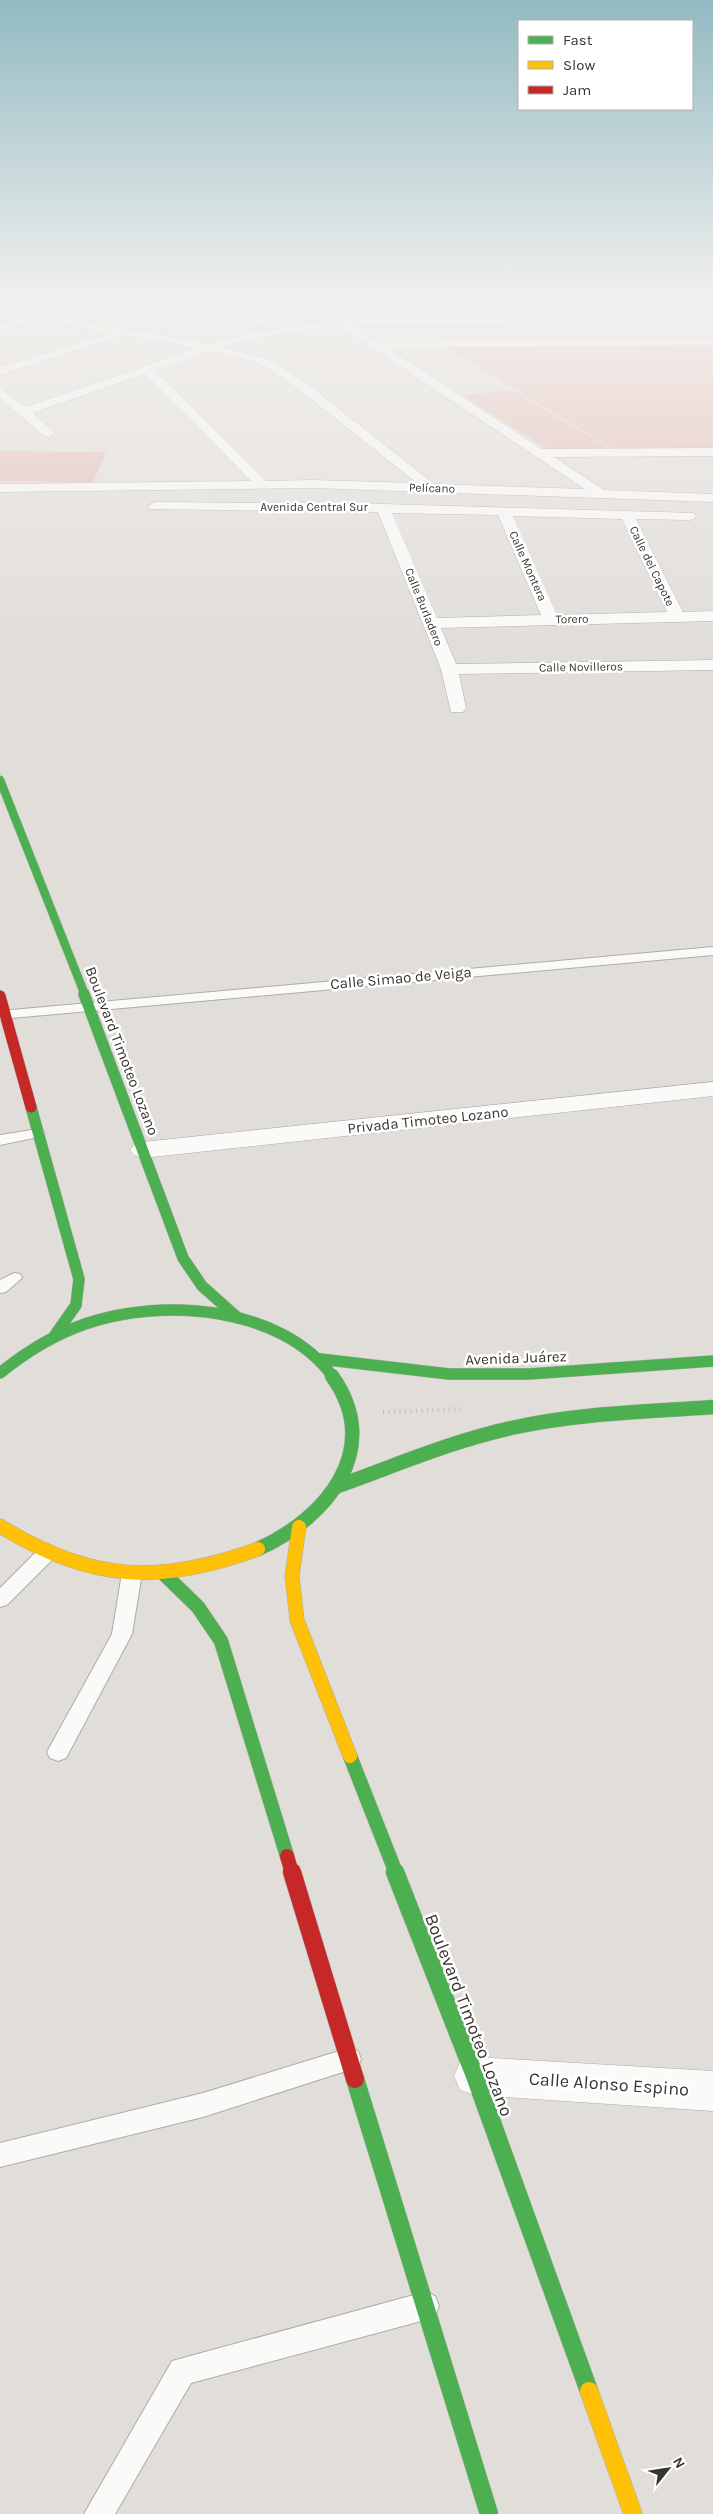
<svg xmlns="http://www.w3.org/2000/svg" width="713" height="2514" viewBox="0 0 713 2514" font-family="Karla,sans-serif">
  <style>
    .green { fill: #e6bdb5 }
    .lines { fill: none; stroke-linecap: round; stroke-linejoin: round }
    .lane-casing { stroke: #aeaca8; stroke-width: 2 }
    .street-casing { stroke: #aeaca8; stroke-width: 1 }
    .fast-far3-casing { stroke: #aeaca8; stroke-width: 9 }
    .fast-far2-casing { stroke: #aeaca8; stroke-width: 12 }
    .fast-far1-casing { stroke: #aeaca8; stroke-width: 15 }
    .fast-casing { stroke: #aeaca8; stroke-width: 19 }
    .slow-far1-casing { stroke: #aeaca8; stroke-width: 15 }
    .slow-casing { stroke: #aeaca8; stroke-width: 19 }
    .jam-far2-casing { stroke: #aeaca8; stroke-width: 12 }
    .jam-far1-casing { stroke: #aeaca8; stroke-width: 15 }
    .jam-casing { stroke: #aeaca8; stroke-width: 19 }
    .path-far1 { stroke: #bebdbb; stroke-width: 1; stroke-dasharray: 0.5 2; stroke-linecap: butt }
    .path { stroke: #bebdbb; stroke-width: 4; stroke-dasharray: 1 4.5; stroke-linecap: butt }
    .lane { fill: #fafaf9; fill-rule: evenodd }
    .street { fill: #fafaf9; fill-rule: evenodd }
    .fast-far3 { stroke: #4caf50; stroke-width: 8 }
    .fast-far2 { stroke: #4caf50; stroke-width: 11 }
    .fast-far1 { stroke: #4caf50; stroke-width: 14 }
    .fast { stroke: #4caf50; stroke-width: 18 }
    .slow-far1 { stroke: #ffc107; stroke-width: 14 }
    .slow { stroke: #ffc107; stroke-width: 18 }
    .jam-far2 { stroke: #c62828; stroke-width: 11 }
    .jam-far1 { stroke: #c62828; stroke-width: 14 }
    .jam { stroke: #c62828; stroke-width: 18 }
    .labels { text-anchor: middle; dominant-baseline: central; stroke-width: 5; stroke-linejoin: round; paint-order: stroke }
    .far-street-label { font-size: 12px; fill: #373532; stroke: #fff }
    .street-label { font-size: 15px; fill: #373532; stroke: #fff }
    .near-street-label { font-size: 18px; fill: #373532; stroke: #fff }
  </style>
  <rect width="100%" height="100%" fill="#e1deda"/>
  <g class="green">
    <path d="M713,345v103l-100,1 -167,-102z"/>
    <path d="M513,390l98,59 -60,2 -90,-56z"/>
    <path d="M0,451l106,1 -13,30 -93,-1z"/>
  </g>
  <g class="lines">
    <g class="lane-casing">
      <g id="lane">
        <path d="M713,947v8l-713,64v-8z"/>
        <path d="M38,1129l5,1 2,3 -2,3 -43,9v-10z"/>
        <path d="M14,1273l6,1 2,4 -16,14 -6,1v-13z"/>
        <path d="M46,1547l7,2 3,5 -3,5 -46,46 -7,2v-19l39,-39z"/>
        <path d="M132,1566l7,2 3,5 -10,61 -66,124 -8,3 -8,-3 -3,-6 65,-118 10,-61 3,-5z"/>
        <path d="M349,2048l9,3 3,8 -3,8 -9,3 -146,47 -203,50v-24l203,-50z"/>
        <path d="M425,2292l10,4 4,10 -4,10 -10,4 -234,63 -76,131h-31l88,-153z"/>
      </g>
    </g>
    <g class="street-casing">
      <g id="street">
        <path d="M101,297h35l141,25 6,3 -6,3 -161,-30 -62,18 156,28 45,-12 76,-12 -33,-23h12l33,22 370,-3v6l-360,3 25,17 335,-3v6l-325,3 154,101 171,-1v8l-159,1 50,33 109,4v8l-401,-14 -312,4v-8l251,-3 -106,-107 -112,39 22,20 -6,4 -5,-1 -44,-38v-10l26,19 170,-59 -72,-13 -124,40v-8l109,-34 -69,-13 -40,11v-6zM339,326l246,163 -151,-5 -129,-102 -38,-23 -44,-12 33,-9zM211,351l48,12 38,25 120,95 -105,-3 -46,1 -111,-111z"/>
        <path d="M155,502l228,2 311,9 2,3 -2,3 -5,1 -53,-1 47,93 30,-1v10l-272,7 15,36 257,-4v10l-254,4 7,34 -3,4h-12l-10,-43 -63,-157 -228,-3 -2,-3zM392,513l106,2 43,100 -104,3zM513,516l109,3 45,93 -110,3z"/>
        <path d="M713,1082v14l-570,62 -9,-3 -4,-5 4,-5 9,-3z"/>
        <path d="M475,2057l238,14v40l-238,-16 -15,-5 -6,-14 6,-14z"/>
      </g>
    </g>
    <g class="fast-far3-casing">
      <path id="fast-far3" d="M0,780l85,215"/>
    </g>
    <g class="fast-far2-casing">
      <g id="fast-far2">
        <path d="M84,994l99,264 19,28 36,32"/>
        <path d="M31,1107l48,172 -3,26 -21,30"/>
        <path d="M320,1359l129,15h80l184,-13"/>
        <path d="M0,1373c26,-21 53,-38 85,-49 77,-27 197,-18 248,53"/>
      </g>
    </g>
    <g class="fast-far1-casing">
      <g id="fast-far1">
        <path d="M338,1486c59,-21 116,-46 178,-59 64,-14 131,-15 197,-20"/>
        <path d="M258,1549c69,-31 126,-100 74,-173"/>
        <path d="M164,1574l34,33 23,34 66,215"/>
        <path d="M350,1756l46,117"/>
      </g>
    </g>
    <g class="fast-casing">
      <g id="fast">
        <path d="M395,1872l80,204 114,315"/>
        <path d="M355,2079l134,435"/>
      </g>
    </g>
    <g class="slow-far1-casing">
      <g id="slow-far1">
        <path d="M0,1526c91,56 159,59 258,23"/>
        <path d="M299,1527l-7,49 5,44 53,136"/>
      </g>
    </g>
    <g class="slow-casing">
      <path id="slow" d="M589,2391l44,123"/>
    </g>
    <g class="jam-far2-casing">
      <path id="jam-far2" d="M0,996l31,111"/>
    </g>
    <g class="jam-far1-casing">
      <path id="jam-far1" d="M287,1856l5,17"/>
    </g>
    <g class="jam-casing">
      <path id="jam" d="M292,1872l63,207"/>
    </g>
    <path class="path-far1" d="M68,443l25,6 90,11"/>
    <path class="path" d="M383,1412l79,-3"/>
    <use href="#lane" class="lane"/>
    <use href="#street" class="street"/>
    <use href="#fast-far3" class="fast-far3"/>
    <use href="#fast-far2" class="fast-far2"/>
    <use href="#fast-far1" class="fast-far1"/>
    <use href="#fast" class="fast"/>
    <use href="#slow-far1" class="slow-far1"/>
    <use href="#slow" class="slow"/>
    <use href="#jam-far2" class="jam-far2"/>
    <use href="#jam-far1" class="jam-far1"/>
    <use href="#jam" class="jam"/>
  </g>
  <linearGradient id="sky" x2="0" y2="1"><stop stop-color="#92bac2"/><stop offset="0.46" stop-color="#f2f0ee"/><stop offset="1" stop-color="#f2f0ee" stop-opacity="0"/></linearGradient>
  <rect width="713" height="649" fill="url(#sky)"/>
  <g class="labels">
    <g class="far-street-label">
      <text transform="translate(432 488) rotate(2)">Pelícano</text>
      <text x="314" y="507">Avenida Central Sur</text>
      <text transform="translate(528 566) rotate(66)">Calle Montera</text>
      <text transform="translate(652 566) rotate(64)">Calle del Capote</text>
      <text transform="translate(424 607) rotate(68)">Calle Burladero</text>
      <text transform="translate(572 619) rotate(-1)">Torero</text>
      <text transform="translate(581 667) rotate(-1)">Calle Novilleros</text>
    </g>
    <g class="street-label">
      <text transform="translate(401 978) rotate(-5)">Calle Simao de Veiga</text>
      <text transform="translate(122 1051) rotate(69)">Boulevard Timoteo Lozano</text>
      <text transform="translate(428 1120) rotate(-6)">Privada Timoteo Lozano</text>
      <text transform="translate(516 1358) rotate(-2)">Avenida Juárez</text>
    </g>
    <g class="near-street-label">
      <text transform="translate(469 2015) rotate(69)">Boulevard Timoteo Lozano</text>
      <text transform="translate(609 2084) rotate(4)">Calle Alonso Espino</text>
    </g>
  </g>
  <rect x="518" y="20" width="175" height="90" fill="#ffffff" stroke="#afaead"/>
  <rect x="528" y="36" width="25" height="8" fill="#4caf50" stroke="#afaead"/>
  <text x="563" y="45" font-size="15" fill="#373532">Fast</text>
  <rect x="528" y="61" width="25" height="8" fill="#ffc107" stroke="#afaead"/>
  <text x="563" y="70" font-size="15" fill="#373532">Slow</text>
  <rect x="528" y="86" width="25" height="8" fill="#c62828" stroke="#afaead"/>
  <text x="563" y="95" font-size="15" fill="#373532">Jam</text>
  <g transform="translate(668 2469) rotate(60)" stroke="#ffffff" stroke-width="4" paint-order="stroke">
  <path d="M0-4L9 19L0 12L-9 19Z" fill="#373532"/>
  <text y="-8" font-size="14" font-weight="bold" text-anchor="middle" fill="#373532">N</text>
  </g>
</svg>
